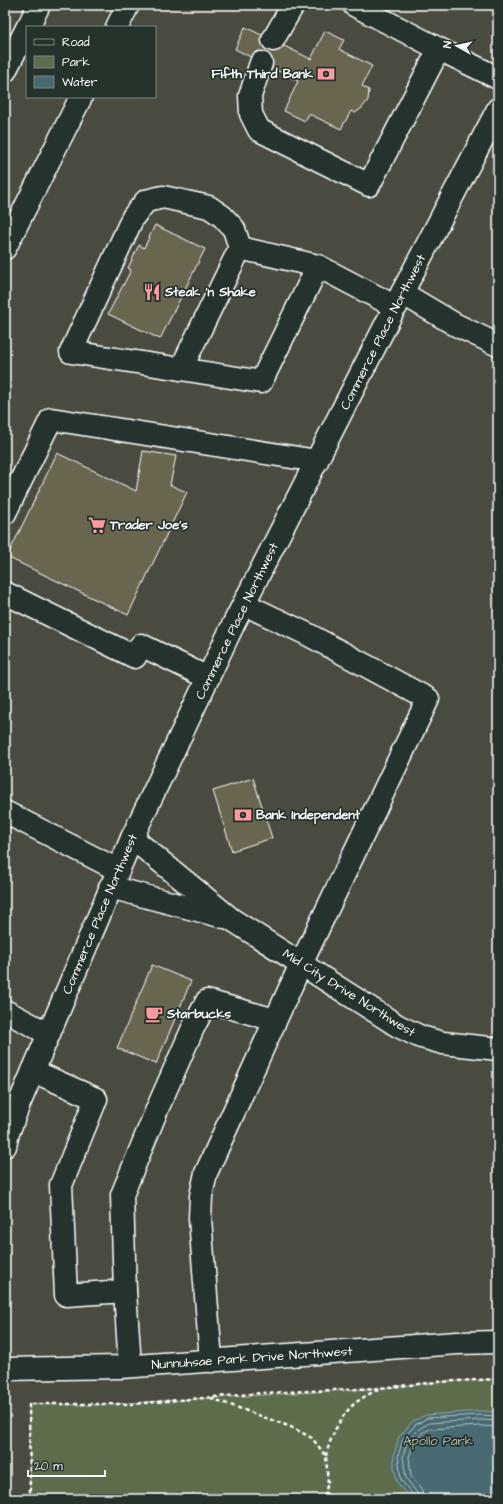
<svg xmlns="http://www.w3.org/2000/svg" width="503" height="1504" viewBox="0 0 503 1504" font-family="'Architects Daughter',sans-serif">
  <style>
    .built { fill: #484c40; fill-rule: evenodd }
    .green { fill: #5d6c4e; stroke: #aeb6a6 }
    .water { fill: #496b6f; stroke: #92a6a9 }
    .lines { fill: none; stroke-linecap: round; stroke-linejoin: round }
    .shore { stroke: #b6c4c5; stroke-width: 1 }
    .building { fill: #686551; stroke: #fff }
    .minor-casing { stroke: #fff; stroke-width: 25 }
    .highway-casing { stroke: #fff; stroke-width: 25 }
    .path { stroke: #fff; stroke-width: 2.5; stroke-dasharray: 4 3; stroke-linecap: butt }
    .minor { stroke: #26332d; stroke-width: 22 }
    .highway { stroke: #26332d; stroke-width: 22 }
    .labels { text-anchor: middle; dominant-baseline: central; stroke-width: 3.5; stroke-linejoin: round; paint-order: stroke }
    .poi-label { font-size: 13px; font-weight: bold; fill: #fff; stroke: #26332d; text-anchor: start }
    .street-label { font-size: 13px; fill: #fff; stroke: #26332d }
    .park-label { font-size: 13px; fill: #b6bdaf; stroke: #26332d }
  </style>
  <rect width="100%" height="100%" fill="#3a4238"/>
  <filter id="ink" filterUnits="userSpaceOnUse"><feTurbulence type="fractalNoise" baseFrequency=".025" numOctaves="2"/><feDisplacementMap in="SourceGraphic" scale="8" xChannelSelector="R" yChannelSelector="G"/><feConvolveMatrix kernelMatrix="1 2 1 2 8 2 1 2 1" color-interpolation-filters="sRGB"/></filter>
  <g filter="url(#ink)">
    <path class="built" d="M5,5h493v1494h-493zM27,27h128v70h-128z"/>
    <path class="green" d="M498,1379v120h-468l-1,-95 65,1 286,-17 57,-6z"/>
    <path class="water" d="M481,1411l17,1v87h-86l-3,-1 -12,-16 -3,-15v-12l5,-18 14,-16 13,-6z"/>
    <g class="lines">
      <g class="shore">
        <path d="M413,1499v-4l-12,-15 -3,-24 5,-17 12,-14 12,-7 53,-3 18,1"/>
        <path d="M418,1499l-1,-6 -11,-15 -3,-21 4,-15 12,-13 10,-6 51,-3 18,1"/>
        <path d="M424,1499l-2,-9 -11,-14 -2,-19 4,-12 9,-12 8,-4 16,-1 34,-2 18,1"/>
      </g>
    </g>
    <g class="building">
      <path d="M245,27l66,32 14,-28 19,9 -5,9 33,17 -10,20 7,4 -1,10 -6,8 -7,5 -4,-2 -10,18 -32,-15 -4,7 -21,-10 14,-30 -63,-32z"/>
      <path d="M155,225l50,24 -45,90 -52,-25 23,-44 -3,-2 11,-23 5,3z"/>
      <path d="M143,451l33,5 -6,29 17,7 -59,123 -121,-58 50,-104 79,38z"/>
      <path d="M253,778l19,60 -40,13 -19,-60z"/>
      <path d="M152,965l39,16 -35,83 -39,-16z"/>
    </g>
    <g class="lines">
      <g class="minor-casing">
        <g id="minor">
          <path d="M354,5l85,44"/>
          <path d="M273,40l20,-35"/>
          <path d="M261,63l-11,33 1,18 8,16 110,55 70,-136 59,29"/>
          <path d="M318,266l-57,116 -80,-13 59,-121 78,18 78,41"/>
          <path d="M402,293l54,32 42,20"/>
          <path d="M181,369l-110,-17 62,-135 13,-16 17,-4 46,10 13,9 12,13 6,19"/>
          <path d="M5,513l46,-94 266,42"/>
          <path d="M5,593l130,64 6,-12 67,33"/>
          <path d="M5,812l113,58"/>
          <path d="M132,838l99,81 167,107 23,11 22,6 55,6"/>
          <path d="M110,887l114,30"/>
          <path d="M5,1011l44,23"/>
          <path d="M33,1071l63,28 -35,86 5,110 59,-4 5,75"/>
          <path d="M5,1146l3,-13 11,-29 113,-266 101,-213 169,-332 96,-184"/>
          <path d="M125,1291l-3,-96 36,-88 35,-79 14,-27 68,19"/>
          <path d="M211,1361l-11,-143 1,-22 5,-23 95,-209 127,-265 -121,-65 -63,-30"/>
          <path d="M5,1369l116,-2 336,-24 41,-1"/>
        </g>
      </g>
      <g class="highway-casing">
        <g id="highway">
          <path d="M28,27l11,-22"/>
          <path d="M117,27l11,-22"/>
          <path d="M5,71l22,-43"/>
          <path d="M5,248l76,-151"/>
        </g>
      </g>
      <g class="path">
        <path d="M211,1398l80,29 21,11 14,18 2,27 -5,16"/>
        <path d="M326,1456c4,-19 16,-44 32,-55 7,-5 15,-9 22,-13"/>
        <path d="M325,1492l6,7"/>
        <path d="M30,1499l-1,-95h102l132,-11 117,-5 57,-6 61,-3"/>
      </g>
      <use href="#minor" class="minor"/>
      <use href="#highway" class="highway"/>
    </g>
  </g>
  <defs>
    <g id="bank-bare" transform="scale(1.38)"><path d="M-6-4H6V4H-6ZM0-2.3a2.3 2.3 0 1 0 0 4.6a2.3 2.3 0 1 0 0-4.6Z" fill="#ff9aa2" stroke="#26332d" stroke-width="2.5" paint-order="stroke"/></g>
    <g id="restaurant-bare" transform="scale(1.38)"><path d="M-5-6h1v4h1v-4h1v4h1v-4h1v5L-1.5 .5V6h-2V.5L-5-1ZM5-6V6H3V1.5H1.5Q1.5-4 5-6Z" fill="#ff9aa2" stroke="#26332d" stroke-width="2.5" paint-order="stroke"/></g>
    <g id="supermarket-bare" transform="scale(1.38)"><path d="M-6-5.5h2.5l.6 2H6L4.5 2H-2.5L-4.4-4H-6ZM-1.5 3.2a1.3 1.3 0 1 0 .1 0ZM3 3.2a1.3 1.3 0 1 0 .1 0Z" fill="#ff9aa2" stroke="#26332d" stroke-width="2.5" paint-order="stroke"/></g>
    <g id="cafe-bare" transform="scale(1.38)"><path d="M-5.5-4.5H6V0H3Q3 3.5 0 3.5H-2.5Q-5.5 3.5-5.5 0ZM3-3.2v2h1.7v-2ZM-6 4.5H4V6H-6Z" fill="#ff9aa2" stroke="#26332d" stroke-width="2.5" paint-order="stroke"/></g>
  </defs>
  <g fill-rule="evenodd">
    <use href="#bank-bare" x="326" y="74"/>
    <use href="#restaurant-bare" x="152" y="292"/>
    <use href="#supermarket-bare" x="97" y="525"/>
    <use href="#bank-bare" x="243" y="815"/>
    <use href="#cafe-bare" x="154" y="1014"/>
  </g>
  <g class="labels">
    <g class="poi-label">
      <text x="313" y="74" text-anchor="end">Fifth Third Bank</text>
      <text x="165" y="292">Steak 'n Shake</text>
      <text x="110" y="525">Trader Joe's</text>
      <text x="256" y="815">Bank Independent</text>
      <text x="167" y="1014">Starbucks</text>
    </g>
    <g class="street-label">
      <text transform="translate(383 332) rotate(-63)">Commerce Place Northwest</text>
      <text transform="translate(237 621) rotate(-64)">Commerce Place Northwest</text>
      <text transform="translate(100 914) rotate(-67)">Commerce Place Northwest</text>
      <text transform="translate(349 993) rotate(32)">Mid City Drive Northwest</text>
      <text transform="translate(252 1358) rotate(-4)">Nunnuhsae Park Drive Northwest</text>
    </g>
    <g class="park-label">
      <text x="438" y="1441">Apollo Park</text>
    </g>
  </g>
  <rect width="503" height="1504" fill="none" stroke="#26332d" stroke-width="20"/>
  <rect x="10" y="10" width="483" height="1484" fill="none" stroke="#fff" stroke-width="1.5" filter="url(#ink)"/>
  <rect x="26" y="26" width="130" height="72" fill="#26332d" stroke="#7d8581"/>
  <rect x="34" y="39" width="20" height="6" fill="#26332d" stroke="#7d8581"/>
  <text x="62" y="46" font-size="12" fill="#ffffff">Road</text>
  <rect x="34" y="56" width="20" height="12" fill="#5d6c4e" stroke="#7d8581"/>
  <text x="62" y="66" font-size="12" fill="#ffffff">Park</text>
  <rect x="34" y="76" width="20" height="12" fill="#496b6f" stroke="#7d8581"/>
  <text x="62" y="86" font-size="12" fill="#ffffff">Water</text>
  <g transform="translate(457 46) rotate(278)" stroke="#26332d" stroke-width="3" paint-order="stroke">
  <path d="M0-3L7 15L0 10L-7 15Z" fill="#ffffff"/>
  <text y="-6" font-size="11" font-weight="bold" text-anchor="middle" fill="#ffffff">N</text>
  </g>
  <path d="M28 1470v6h77v-6" fill="none" stroke="#ffffff" stroke-width="2"/>
  <text x="34" y="1470" font-size="12" fill="#ffffff" stroke="#26332d" stroke-width="3" paint-order="stroke">20 m</text>
</svg>
